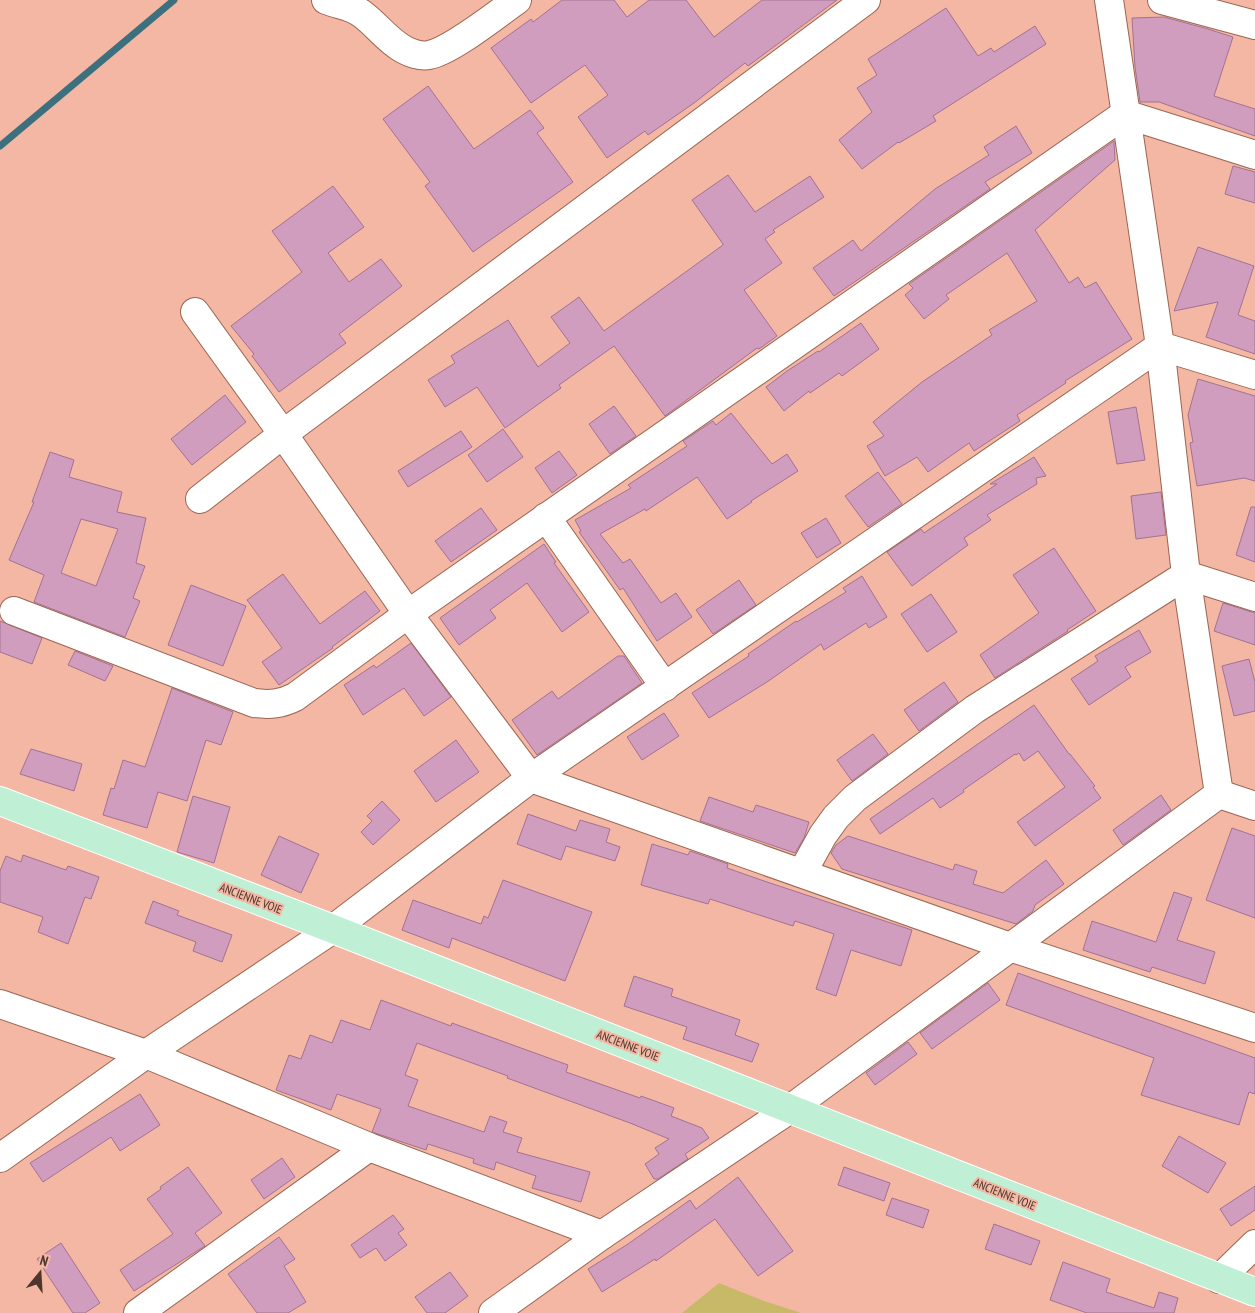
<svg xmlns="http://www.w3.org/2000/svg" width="1255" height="1313" viewBox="0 0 1255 1313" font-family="'PT Sans Narrow',sans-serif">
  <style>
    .green { fill: #c7b967 }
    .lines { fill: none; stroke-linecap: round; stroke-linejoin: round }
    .stream { stroke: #3d707e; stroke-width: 7 }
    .building { fill: #d09dbf; stroke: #a37293; fill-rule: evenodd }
    .minor-casing { stroke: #9b6552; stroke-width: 30 }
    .major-casing { stroke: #fff; stroke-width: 30 }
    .minor { stroke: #fff; stroke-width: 28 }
    .major { stroke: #bfefd5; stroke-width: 28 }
    .labels { text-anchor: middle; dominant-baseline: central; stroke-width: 4; stroke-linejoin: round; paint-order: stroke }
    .street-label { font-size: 12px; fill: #4e362d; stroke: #f3b7a3 }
  </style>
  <rect width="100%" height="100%" fill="#f3b7a3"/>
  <path class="green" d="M719,1283l45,18 37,12h-119z"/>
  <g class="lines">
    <path class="stream" d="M0,146l174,-146"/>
  </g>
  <g class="building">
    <path d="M562,0h52l13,17 22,-17h37l28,37 48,-37h75l-89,66 -3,-3 -51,40 -46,32 -3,-4 -38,27 -29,-41 30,-22 -23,-30 -54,38 -40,-55 40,-29 2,3z"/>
    <path d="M946,8l32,48 13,-8 3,4 41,-26 11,18 -113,72 3,5 -37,22 -1,-1 -36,27 -23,-29 33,-28 -15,-24 20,-13 -9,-16z"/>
    <path d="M1164,17l44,12 25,8 -19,59 41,13v27l-96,-34h-19l-5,-35 -3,-49z"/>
    <path d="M428,86l46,63 56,-39 14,18 -7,5 36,49 -100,70 -48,-66 5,-4 -47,-63z"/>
    <path d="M1016,126l16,27 -47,29 5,7 -156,107 -21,-28 40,-28 8,11 74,-62 54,-34 -5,-8z"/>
    <path d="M1114,141l1,19 -80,70 34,53 9,-6 7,11 11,-6 36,57 -67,42 1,2 -49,32 3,6 -46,30 -5,-8 -41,29 -11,-15 -32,19 -18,-30 17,-10 -11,-14 49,-40 70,-47 -3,-5 48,-29 -30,-48 -61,42 3,4 -25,20 -19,-24 8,-7 -4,-4z"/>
    <path d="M1233,166l22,6v31l-30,-9z"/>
    <path d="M728,175l27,37 55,-36 14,21 -51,33 2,2 -10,7 17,24 -38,27 33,46 -18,13 -2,-1 -92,68 -51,-70 -55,39 2,3 -56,40 -28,-41 -32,20 -17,-27 27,-17 -4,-7 57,-36 30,47 32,-24 -19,-26 28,-20 25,34 119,-86v-1l-31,-44z"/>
    <path d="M333,186l31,41 -36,26 21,29 32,-23 21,27 -63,48 7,9 -67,49 -27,-36 2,-2 -23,-28 71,-54 -30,-41z"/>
    <path d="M1198,247l56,19 -16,49 17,6v33l-49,-17 12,-35 -44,9z"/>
    <path d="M861,323l18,26 -37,27 -3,-3 -29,20 -1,-2 -25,20 -18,-24 21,-16 31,-20 1,1z"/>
    <path d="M1198,379l57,17v85l-11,-3 -47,8 -7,-43 3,-1 -5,-27z"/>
    <path d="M225,395l21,27 -54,43 -21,-26z"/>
    <path d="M614,406l22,30 -26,18 -21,-30z"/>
    <path d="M1136,407l9,53 -28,4 -9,-52z"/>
    <path d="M731,413l41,51 15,-10 11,17 -47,30 1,1 -25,17 -30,-42 -51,34 -1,-2 -45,25 23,29 7,-4 31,44 15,-10 16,24 -35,24 -34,-53 -3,2 -41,-58 2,-1 -6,-11 56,-32 -3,-3 59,-39 -4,-5 30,-20 3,4z"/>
    <path d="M503,429l20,28 -36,25 -19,-27z"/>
    <path d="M461,431l11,16 -64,40 -10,-16z"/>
    <path d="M559,451l18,24 -25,18 -17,-25z"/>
    <path d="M50,452l24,8 -5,17 53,15 -5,20 29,6 -10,45 9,3 -12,32 7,3 -15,36 -91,-35 10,-27 -35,-15 25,-58h-2zM81,519l37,10 -22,57 -35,-13z"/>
    <path d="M1034,457l12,19 -10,2 1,6 -50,31 4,5 -27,18 4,7 -56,41 -25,-34 34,-23 3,4 73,-49h-7z"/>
    <path d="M878,472l24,32 -34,23 -23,-31z"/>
    <path d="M1161,492l5,43 -30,4 -5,-43z"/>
    <path d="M1251,507h4v55l-19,-7z"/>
    <path d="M481,508l16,22 -46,32 -16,-21z"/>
    <path d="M826,518l15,25 -24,15 -16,-25z"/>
    <path d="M544,544l12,18 -2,1 35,49 -27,20 -35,-49 -37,27 6,8 -37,27 -19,-27z"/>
    <path d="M1054,548l42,63 -29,19 1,1 -73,47 -15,-23 59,-42 -26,-38z"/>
    <path d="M283,574l37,50 45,-33 15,20 -48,36 1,1 -54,37 -17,-23 20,-14 -35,-48z"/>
    <path d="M862,576l25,41 -18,11 -3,-5 -42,27 -3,-6 -54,38 -58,36 -17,-25 57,-37 -1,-2 48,-33 1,1 49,-30 -3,-4z"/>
    <path d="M739,580l17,25 -43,29 -17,-24z"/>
    <path d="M191,585l55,21 -23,60 -55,-21z"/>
    <path d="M931,594l26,38 -30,20 -26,-38z"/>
    <path d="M1223,603l32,10v32l-41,-14z"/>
    <path d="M0,621l42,17 -10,26 -32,-12z"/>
    <path d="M1139,630l12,22 -26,15 6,10 -42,28 -18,-26 27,-18 -3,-5z"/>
    <path d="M411,643l40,54 -27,19 -20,-28 -41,27 -19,-30 30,-20 2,3z"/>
    <path d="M75,651l38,15 -8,15 -37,-16z"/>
    <path d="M618,656h6l18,27 -105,72 -25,-35 40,-29 6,8z"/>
    <path d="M1249,659l6,23v29l-21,5 -12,-50z"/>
    <path d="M944,682l14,20 -39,29 -15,-21z"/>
    <path d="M172,688l61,24 -12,33 -15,-5 -19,61 -29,-9 -11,36 -44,-13 8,-27 3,1 9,-29 22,7z"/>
    <path d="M1034,705l35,49h1l25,32 -2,1 8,11 -66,48 -18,-24 48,-35 -27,-36 -14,10 -5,-8 -3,2 -1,-1 -52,36 1,2 -24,16 -7,-10 -53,36 -10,-15z"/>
    <path d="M664,713l15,23 -37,24 -15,-23z"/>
    <path d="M873,734l15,20 -36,27 -15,-21z"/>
    <path d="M456,740l23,32 -43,30 -22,-31z"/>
    <path d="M31,749l51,15 -8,27 -54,-17z"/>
    <path d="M1161,795l10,15 -48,35 -10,-15z"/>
    <path d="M193,796l37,11 -16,56 -37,-11z"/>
    <path d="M709,797l44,15 3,-7 53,17 -5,16 -9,15 -95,-32z"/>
    <path d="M382,801l18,19 -27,25 -12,-13 11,-11 -5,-5z"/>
    <path d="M528,814l48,17 4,-11 30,9 -4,13 14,5 -5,14 -49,-15 -5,14 -44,-16z"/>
    <path d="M1232,828l23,8v82l-49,-18z"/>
    <path d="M279,836l40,18 -18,39 -40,-18z"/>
    <path d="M848,836l105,34 2,-6 22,7 -4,13 30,9 43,-33 18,24 -29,21 -2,6 -17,13 -174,-55 -11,-16 5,-8z"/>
    <path d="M652,844l36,11 2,-4 38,13 -1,4 37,13 148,49 -11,36 -50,-16 -15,46 -20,-7 18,-55 -39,-13 -2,5 -83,-27 -2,5 -67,-19z"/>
    <path d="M23,855l43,15 2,-4 31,11 -8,22 -6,-2 -17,47 -30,-12 5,-15 -43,-15v-31l6,-15 15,6z"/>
    <path d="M503,880l89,32 -27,69 -113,-43 -3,10 -47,-18 11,-30 68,24 3,-8 4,2z"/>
    <path d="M1174,892l18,6 -15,42 38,12 -10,32 -53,-17 -2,5 -67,-22 9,-29 64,21z"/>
    <path d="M153,901l26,10 -2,4 55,20 -10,27 -29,-11 3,-9 -51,-19z"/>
    <path d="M1018,973l237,85v36l-6,-2 -10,33 -98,-30 13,-37 -148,-53z"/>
    <path d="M634,976l39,13 -2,7 69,24 -5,15 24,9 -7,18 -69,-23 4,-12 -63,-21z"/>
    <path d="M988,983l12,17 -68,49 -12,-16z"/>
    <path d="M381,1000l70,26 1,-3 116,42 -2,7 74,26 1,-2 33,12 -3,8 31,12 7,10 -24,16 3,5 -30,20h-4l-9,-15 14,-10 -4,-6 14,-9 -39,-16 -123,-45 1,-2 -91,-33 -12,32 13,5 -10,26 76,26 6,-16 17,6 -4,10 19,6 -5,14 73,20 -9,30 -49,-14 4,-12 -40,-14 -2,8 -21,-7 1,-4 -46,-15 -2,6 -54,-18 9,-23 -44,-15 -6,16 -55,-20 13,-35 12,4 9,-24 22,8 9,-23 29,10z"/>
    <path d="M908,1042l9,12 -42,31 -9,-12z"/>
    <path d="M140,1094l20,31 -40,26 -9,-14 -68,45 -13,-19z"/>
    <path d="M1179,1136l47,27 -18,30 -46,-27z"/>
    <path d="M282,1158l13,19 -31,22 -13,-19z"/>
    <path d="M188,1167l34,46 -27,20 10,13 -71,45 -14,-21 53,-36 -26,-35 14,-10 -1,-2z"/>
    <path d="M844,1167l46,16 -6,18 -46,-16z"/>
    <path d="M738,1177l55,74 -35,25 -43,-57 -59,42 -1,-2 -53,33 -14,-23 40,-25 62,-44 6,9z"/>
    <path d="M1255,1186v24l-24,16 -11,-17z"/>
    <path d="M892,1198l37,12 -6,18 -37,-13z"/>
    <path d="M393,1215l11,14 -6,4 9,12 -22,16 -9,-13 -16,10 -9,-13z"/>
    <path d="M994,1224l46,17 -9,24 -46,-16z"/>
    <path d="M279,1237l16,22 -11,7 22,36 -18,11h-31l-29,-39z"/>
    <path d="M61,1243l39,60 -15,10h-12l-36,-54z"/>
    <path d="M1063,1262l47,17 -4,13 48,16 5,-16 19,6 -4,15h-87l-37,-13z"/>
    <path d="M450,1272l18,24 -23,17h-18l-12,-16z"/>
  </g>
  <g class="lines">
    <g class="minor-casing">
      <g id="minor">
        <path d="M326,0c12,5 26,6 36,14 15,11 25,26 41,35 7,4 18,8 26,6 22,-4 68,-41 88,-55"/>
        <path d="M1109,0l51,346 26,229 33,219"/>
        <path d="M1162,0l93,25"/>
        <path d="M195,312l88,122 125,180 123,164 479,169 245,81"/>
        <path d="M200,499l83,-65 583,-434"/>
        <path d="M546,517l119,170"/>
        <path d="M14,611l240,92c16,2 27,1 41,-6l113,-83 717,-500 130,41"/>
        <path d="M1219,794l36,12"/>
        <path d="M802,873l21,-38 13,-18 19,-19 120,-89 211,-134 69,22"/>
        <path d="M0,1004l146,50 223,93 233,88"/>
        <path d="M0,1158l146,-104 187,-125 198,-151 629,-432 95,29"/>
        <path d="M1219,1279l36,-35"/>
        <path d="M138,1313l231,-166"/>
        <path d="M493,1313l109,-78 188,-126 429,-315"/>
      </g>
    </g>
    <g class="major-casing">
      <path id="major" d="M0,801l333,128 922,363"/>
    </g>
    <use href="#minor" class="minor"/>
    <use href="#major" class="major"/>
  </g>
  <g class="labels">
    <g class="street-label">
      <text transform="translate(251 898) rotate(21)">ANCIENNE VOIE</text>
      <text transform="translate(628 1045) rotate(21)">ANCIENNE VOIE</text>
      <text transform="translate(1005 1194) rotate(22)">ANCIENNE VOIE</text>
    </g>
  </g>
  <g transform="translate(40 1273) rotate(18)" stroke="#f3b7a3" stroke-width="4" paint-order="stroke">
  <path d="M0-4L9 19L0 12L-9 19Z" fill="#4e362d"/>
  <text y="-8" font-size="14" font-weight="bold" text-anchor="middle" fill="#4e362d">N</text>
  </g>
</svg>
